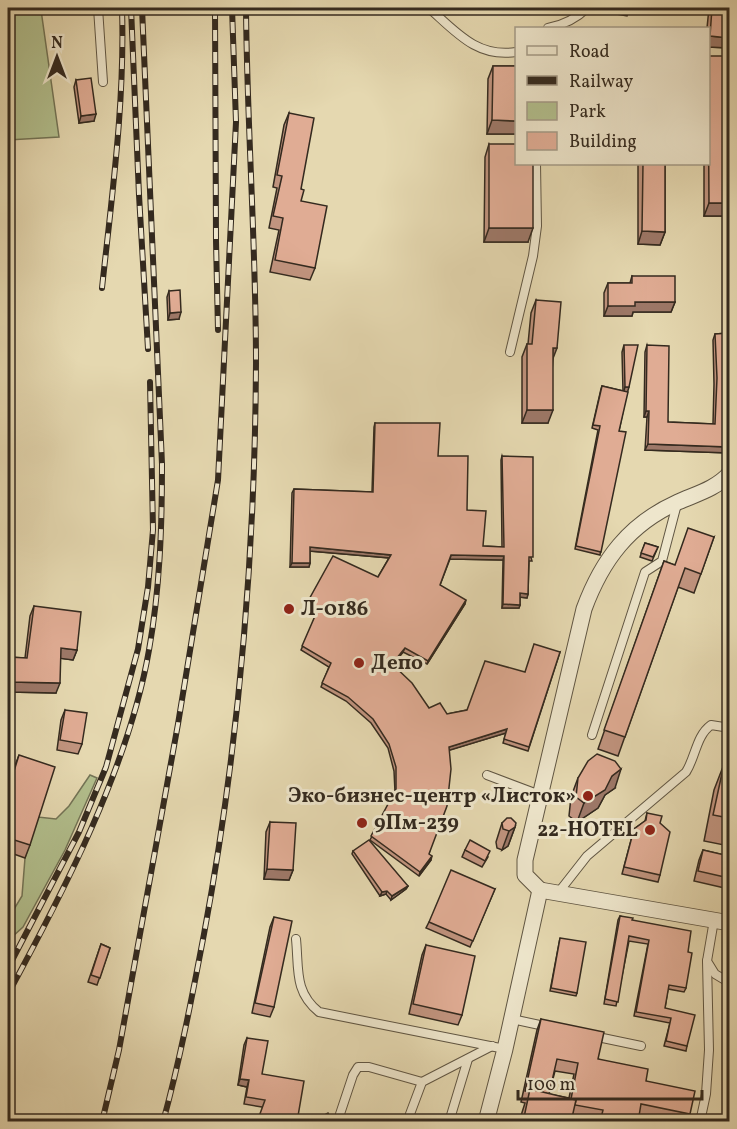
<svg xmlns="http://www.w3.org/2000/svg" width="737" height="1129" viewBox="0 0 737 1129" font-family="Vollkorn,serif">
  <style>
    .green { fill: #b2bf8d; stroke: #737456; stroke-width: 1.5 }
    .lines { fill: none; stroke-linecap: round; stroke-linejoin: round }
    .lane-casing { stroke: #605643; stroke-width: 10 }
    .street-casing { stroke: #605643; stroke-width: 17 }
    .lane { stroke: #eee6cc; stroke-width: 8 }
    .street { stroke: #eee6cc; stroke-width: 15 }
    .rail-casing { stroke: #342a1f; stroke-width: 6 }
    .rail { stroke: #eee6cc; stroke-width: 4; stroke-dasharray: 11; stroke-linecap: butt }
    .wall { fill: #c1947f; stroke: #342a1f; stroke-width: 1.5; fill-rule: evenodd }
    .shaded-wall { fill: #9d7868; stroke: #342a1f; stroke-width: 1.5 }
    .building { fill: #e0ac94; stroke: #342a1f; stroke-width: 1.5 }
    .poi-dot { fill: #8f2418; stroke: #eee6cc; stroke-width: 2 }
    .labels { text-anchor: middle; dominant-baseline: central; stroke-width: 6; stroke-linejoin: round; paint-order: stroke }
    .poi-label { font-size: 21px; font-weight: bold; fill: #342a1f; stroke: #eee6cc; text-anchor: start }
  </style>
  <rect width="100%" height="100%" fill="#e5d8b0"/>
  <filter id="stains"><feTurbulence type="fractalNoise" baseFrequency=".00333" numOctaves="4"/><feColorMatrix values="0 0 0 0 .2 0 0 0 0 .09 0 0 0 0 .02 0 0 0 .5 -.17"/></filter>
  <radialGradient id="worn" r=".72"><stop offset=".6" stop-color="#630" stop-opacity="0"/><stop offset="1" stop-color="#630" stop-opacity=".3"/></radialGradient>
  <g class="green">
    <path d="M8,8l33,2 18,127 -51,3z"/>
    <path d="M90,775l7,3 -32,72 -42,77 -12,11 -3,11v-30l14,-23 3,-38 13,-41 18,2 13,-13z"/>
  </g>
  <g class="lines">
    <g class="lane-casing">
      <g id="lane">
        <path d="M98,8l5,74"/>
        <path d="M429,8c27,24 48,50 87,44"/>
        <path d="M548,28c15,-3 28,-9 39,-20"/>
        <path d="M510,352l23,-96 4,-30 -1,-62"/>
        <path d="M730,533l-3,16 3,3"/>
        <path d="M592,735l53,-163 17,-11 15,-57"/>
        <path d="M487,775l53,20"/>
        <path d="M558,893l29,-37 99,-84c10,-16 10,-36 25,-47l19,3"/>
        <path d="M714,920l-7,41 8,13 15,9"/>
        <path d="M296,939c3,30 -2,53 23,73l186,37"/>
        <path d="M512,1019l37,8"/>
        <path d="M593,1036l48,10"/>
        <path d="M340,1122l-1,-5 14,-42 5,-8h11l53,15"/>
        <path d="M407,1122l15,-40 70,-36"/>
        <path d="M449,1122l19,-63"/>
        <path d="M700,1122l6,-28 3,-44 -2,-89"/>
      </g>
    </g>
    <g class="street-casing">
      <g id="street">
        <path d="M540,890l-15,-15v-15l59,-251c18,-49 45,-85 94,-107 18,-8 38,-13 52,-29"/>
        <path d="M540,890l190,33"/>
        <path d="M486,1122l19,-73 35,-159"/>
      </g>
    </g>
    <use href="#lane" class="lane"/>
    <use href="#street" class="street"/>
    <g class="rail-casing">
      <g id="rail">
        <path d="M131,8l8,187 9,154"/>
        <path d="M215,8l1,233 2,89"/>
        <path d="M102,288c10,-93 23,-187 20,-280"/>
        <path d="M8,968l71,-136 27,-65 32,-118 10,-62 5,-57 -3,-148"/>
        <path d="M8,994c56,-103 121,-228 141,-344 11,-62 13,-123 13,-186l-20,-456"/>
        <path d="M102,1122l17,-72 59,-326 40,-244 18,-358 -4,-114"/>
        <path d="M163,1122c17,-62 29,-125 41,-188 35,-188 51,-380 52,-571 0,-119 -9,-237 -10,-355"/>
      </g>
    </g>
    <use href="#rail" class="rail"/>
  </g>
  <g class="wall">
    <path d="M617,8h13l-3,8 -11,-2z"/>
    <path d="M709,8h20v40l-21,-1v-19h-1z"/>
    <path d="M493,66h23v68h-29l1,-55z"/>
    <path d="M76,80l18,41 -15,2 -5,-36z"/>
    <path d="M289,113l12,76v12l14,67 -5,12 -40,-8 9,-42 -10,-2 8,-40 -4,-1 11,-62z"/>
    <path d="M489,144l39,98h-44l1,-85z"/>
    <path d="M638,164h27v68l-5,13 -22,-1z"/>
    <path d="M704,164h4l21,52h-25z"/>
    <path d="M632,276l43,26 -4,10h-38l-1,4h-28v-23l4,-10h22z"/>
    <path d="M169,291l10,28 -11,1 -1,-23z"/>
    <path d="M536,300l17,58 -5,65h-26v-66l5,-13h1l3,-31z"/>
    <path d="M729,333v120l-84,-3 2,-33h-3l1,-65 2,-7 21,77 45,2 1,-40 -1,-44 2,-6z"/>
    <path d="M624,345l3,47 -8,39 -19,124 -25,-6 23,-119 -6,-2 9,-39 1,-3 21,5 -1,-39z"/>
    <path d="M375,423l63,33 29,54 16,36 19,1 -1,-87 1,-4 30,105h-3l-1,33 -1,4 -7,-1v8l-1,3h-17l1,-48 -53,-1 -10,26 25,19 -38,60 -24,-12 -10,13 36,43 18,6 20,-4 58,-38 35,-20 -32,99 -25,-8 3,-10 -57,17 -20,104 2,6 -12,16 -49,-36 25,-48 -1,-21 -6,-23 -17,-25 -25,-22 -25,-14 8,-20 -28,-17 16,-37 -11,-6 1,-4 71,-26 11,-19 -79,-7v12l-1,4h-19l2,-74 2,-4 78,3 2,-65z"/>
    <path d="M714,537l-20,56 -16,-6 -60,169 -20,-7 66,-188 10,4z"/>
    <path d="M645,543l13,4 -6,14 -12,-4z"/>
    <path d="M34,606l43,44 -4,10 -13,-2 -4,35 -48,-1v-35l17,1 5,-42z"/>
    <path d="M65,710l17,34 -4,10 -21,-4 4,-30z"/>
    <path d="M19,755l11,90 -5,13 -17,-6v-83l5,2z"/>
    <path d="M724,764l5,1v65l-5,15 -20,-4 10,-51z"/>
    <path d="M578,778l37,10 -10,7 -7,13 -21,14 -8,-6 2,-19z"/>
    <path d="M647,813l13,10v52l-2,7 -36,-8 12,-45 11,-8z"/>
    <path d="M270,822l23,48 -4,10 -25,-1 2,-47z"/>
    <path d="M502,823l13,4 -7,19 -6,4 -5,-2 -1,-6z"/>
    <path d="M465,850l23,7 -6,10 -20,-10z"/>
    <path d="M703,850l26,6v33l-35,-8 5,-21z"/>
    <path d="M353,851l55,35 -2,3 -15,11 -5,-6 -6,2 -28,-42z"/>
    <path d="M495,889l-25,58 -44,-19 3,-6z"/>
    <path d="M620,916l12,4 56,32 -2,36 -2,4 -16,-3 -3,19 22,38 -1,5 -22,-5 6,-23 -36,-7 14,-72 -19,-3 -13,65 -12,-2 14,-84z"/>
    <path d="M274,917v90l-4,10 -18,-4 18,-86z"/>
    <path d="M560,938l17,55 -1,3 -26,-5z"/>
    <path d="M101,944l9,4 -13,37 -9,-3z"/>
    <path d="M426,945l36,70 -4,10 -49,-11 13,-59z"/>
    <path d="M541,1019l57,40 48,22 44,33 -3,8h-23l-25,-6 -1,6h-40l-25,-6 -2,6h-52l6,-19 -4,-1 16,-72zM555,1071l19,3 -5,24 -20,-4z"/>
    <path d="M247,1038l15,36 35,48 -35,-15 -18,-3 3,-17 -9,-2 6,-40z"/>
  </g>
  <g class="shaded-wall">
    <path d="M710,36l19,2v10l-21,-1v-7z"/>
    <path d="M96,114l-2,7 -15,2 2,-7z"/>
    <path d="M492,120l24,1v13h-29z"/>
    <path d="M709,203h20v13h-25z"/>
    <path d="M489,228h44l-5,14h-44z"/>
    <path d="M642,231l23,1 -5,13 -22,-1z"/>
    <path d="M635,302h40l-4,10h-38l-1,4h-28l4,-10z"/>
    <path d="M181,312l-2,7 -11,1 2,-7z"/>
    <path d="M553,348h4l-5,13z"/>
    <path d="M625,387h4l-2,7h-4z"/>
    <path d="M527,410h26l-5,13h-26z"/>
    <path d="M646,411h3l-2,6h-3z"/>
    <path d="M648,444l81,3v6l-84,-3z"/>
    <path d="M310,547l81,8 -1,3 -81,-7z"/>
    <path d="M451,555l53,1 -1,4 -53,-1z"/>
    <path d="M292,563h18l-1,4h-19z"/>
    <path d="M520,593l8,1 -1,4 -8,-1z"/>
    <path d="M466,600l-1,4 -38,60 1,-3z"/>
    <path d="M503,604l17,1 -1,3h-17z"/>
    <path d="M61,648l16,2 -4,10 -16,-2z"/>
    <path d="M405,648l-2,4 -13,16 2,-4z"/>
    <path d="M8,682l52,1 -4,10 -48,-1z"/>
    <path d="M507,729l-1,4 -59,18 2,-4z"/>
    <path d="M621,769l-6,19 -10,7 -7,13 -21,14 7,-19 28,-27z"/>
    <path d="M515,827l-7,19 -6,4 7,-19z"/>
    <path d="M432,856l-1,4 -12,16 1,-4z"/>
    <path d="M267,869l26,1 -4,10 -25,-1z"/>
    <path d="M408,886l-2,3 -15,11 1,-4z"/>
    <path d="M387,891l-1,3 -6,2 2,-4z"/>
    <path d="M240,1079l9,1 -2,7 -9,-2z"/>
  </g>
  <g class="building">
    <path d="M712,8h17v30l-19,-2z"/>
    <path d="M708,56h21v147h-20z"/>
    <path d="M493,66h23v55l-24,-1z"/>
    <path d="M91,78l5,36 -15,2 -5,-36z"/>
    <path d="M289,113l25,5 -13,71 3,1 -3,11 26,5 -12,62 -40,-8 8,-42 -10,-2 9,-40 -5,-1z"/>
    <path d="M489,144h27v20h17v64h-44z"/>
    <path d="M643,164h22v68l-23,-1z"/>
    <path d="M632,276h43v26h-40v4h-27v-23h24z"/>
    <path d="M180,290l1,22 -11,1 -1,-22z"/>
    <path d="M536,300l25,2 -4,46h-4v62h-26v-66h5z"/>
    <path d="M729,333v114l-81,-3 1,-33h-3l1,-66 22,1 -1,76 47,2 2,-46 -2,-44z"/>
    <path d="M624,345h14l-9,42h-4z"/>
    <path d="M602,386l26,6 -9,39 7,1 -25,120 -25,-6 24,-120 -7,-1z"/>
    <path d="M375,423h65l-2,33h30l-1,54 19,1 -3,35 21,1 -2,-91 31,1v100h-4l-1,37 -8,-1v12l-17,-1 1,-48 -53,-1 -11,30 26,15 -38,61 -23,-13 -13,16 20,19 17,25 11,-5 7,11 20,-4 18,-49 40,11 9,-28 26,8 -31,95 -25,-8 3,-10 -58,18 2,22 -4,37 -18,48 3,2 -12,16 -49,-36 25,-47v-22l-7,-23 -16,-25 -25,-22 -26,-14 9,-20 -29,-17 16,-37 -11,-6 26,-47 45,21 13,-22 -81,-8v16h-18l2,-74 79,3z"/>
    <path d="M688,528l26,9 -13,37 -16,-6 -60,169 -21,-7 60,-169 11,4z"/>
    <path d="M645,543l13,4 -5,10 -12,-4z"/>
    <path d="M34,606l47,6 -4,38 -16,-2 -1,35 -52,-1v-25l19,1z"/>
    <path d="M65,710l22,3 -5,31 -22,-4z"/>
    <path d="M597,754l18,7 6,8 -9,7 -7,14 -21,13 -8,-6 2,-19 10,-17z"/>
    <path d="M19,755l36,12 -25,78 -22,-7v-69l6,2z"/>
    <path d="M724,764l5,1v53l-16,-3z"/>
    <path d="M647,813l15,3 -2,7 10,9 -10,43 -36,-8 10,-38 12,-9z"/>
    <path d="M507,818h4l5,5 -1,4 -6,4 -6,-2 -1,-6z"/>
    <path d="M270,822l26,1 -3,47 -26,-1z"/>
    <path d="M369,840l39,46 -16,10 -5,-5 -5,1 -29,-41z"/>
    <path d="M470,840l20,11 -5,10 -20,-11z"/>
    <path d="M703,850l26,6v22l-31,-7z"/>
    <path d="M451,870l44,19 -22,52 -44,-19z"/>
    <path d="M620,916l13,2 -1,2 59,11 -3,21 4,1 -6,35 -17,-3 -4,23 30,7 -8,31 -21,-5 5,-23 -35,-6 13,-72 -20,-4 -11,66 -13,-3z"/>
    <path d="M274,917l18,4 -18,86 -19,-4z"/>
    <path d="M560,938l26,4 -9,51 -26,-5z"/>
    <path d="M101,944l9,4 -10,30 -9,-3z"/>
    <path d="M426,945l49,11 -13,59 -49,-11z"/>
    <path d="M541,1019l63,13 -6,27 50,10 -2,12 49,10 -5,23 -49,-10 -3,18h-38l3,-12 -28,-5 1,-5 -5,-1 7,-36 -21,-4 -8,35 -19,-5v3l-5,-1z"/>
    <path d="M247,1038l21,3 -6,33 42,7 -7,41h-40l8,-22 -19,-3 3,-17 -9,-1z"/>
    <path d="M530,1089l46,11 -5,22h-48z"/>
    <path d="M328,1113l4,9h-31l15,-6 1,3z"/>
  </g>
  <g class="poi-dot">
    <circle cx="289" cy="609" r="6"/>
    <circle cx="359" cy="663" r="6"/>
    <circle cx="588" cy="796" r="6"/>
    <circle cx="362" cy="823" r="6"/>
    <circle cx="650" cy="830" r="6"/>
  </g>
  <g class="labels">
    <g class="poi-label">
      <text x="301" y="609">Л-0186</text>
      <text x="371" y="663">Депо</text>
      <text x="576" y="796" text-anchor="end">Эко-бизнес-центр «Листок»</text>
      <text x="374" y="823">9Пм-239</text>
      <text x="638" y="830" text-anchor="end">22-HOTEL</text>
    </g>
  </g>
  <rect width="737" height="1129" fill="none" stroke="#e5d8b0" stroke-width="30"/>
  <rect x="9" y="9" width="719" height="1111" fill="none" stroke="#342a1f" stroke-width="3"/>
  <rect x="15" y="15" width="707" height="1099" fill="none" stroke="#342a1f" stroke-width="1.5"/>
  <rect x="515" y="27" width="195" height="138" fill="#eee6cc" stroke="#a49b87" stroke-width="1.5"/>
  <rect x="527" y="46" width="30" height="9" fill="#eee6cc" stroke="#a49b87" stroke-width="1.5"/>
  <text x="569" y="57" font-size="18" fill="#342a1f">Road</text>
  <rect x="527" y="76" width="30" height="9" fill="#342a1f" stroke="#a49b87" stroke-width="1.5"/>
  <text x="569" y="87" font-size="18" fill="#342a1f">Railway</text>
  <rect x="527" y="102" width="30" height="18" fill="#b2bf8d" stroke="#a49b87" stroke-width="1.5"/>
  <text x="569" y="117" font-size="18" fill="#342a1f">Park</text>
  <rect x="527" y="132" width="30" height="18" fill="#e0ac94" stroke="#a49b87" stroke-width="1.5"/>
  <text x="569" y="147" font-size="18" fill="#342a1f">Building</text>
  <g transform="translate(57 57)" stroke="#eee6cc" stroke-width="4.5" paint-order="stroke">
  <path d="M0-4.5L10 22L0 15L-10 22Z" fill="#342a1f"/>
  <text y="-9" font-size="16" font-weight="bold" text-anchor="middle" fill="#342a1f">N</text>
  </g>
  <path d="M518 1090v9h184v-9" fill="none" stroke="#342a1f" stroke-width="3"/>
  <text x="527" y="1090" font-size="18" fill="#342a1f" stroke="#eee6cc" stroke-width="4.5" paint-order="stroke">100 m</text>
  <rect width="100%" height="100%" filter="url(#stains)"/>
  <rect width="100%" height="100%" fill="url(#worn)"/>
</svg>
